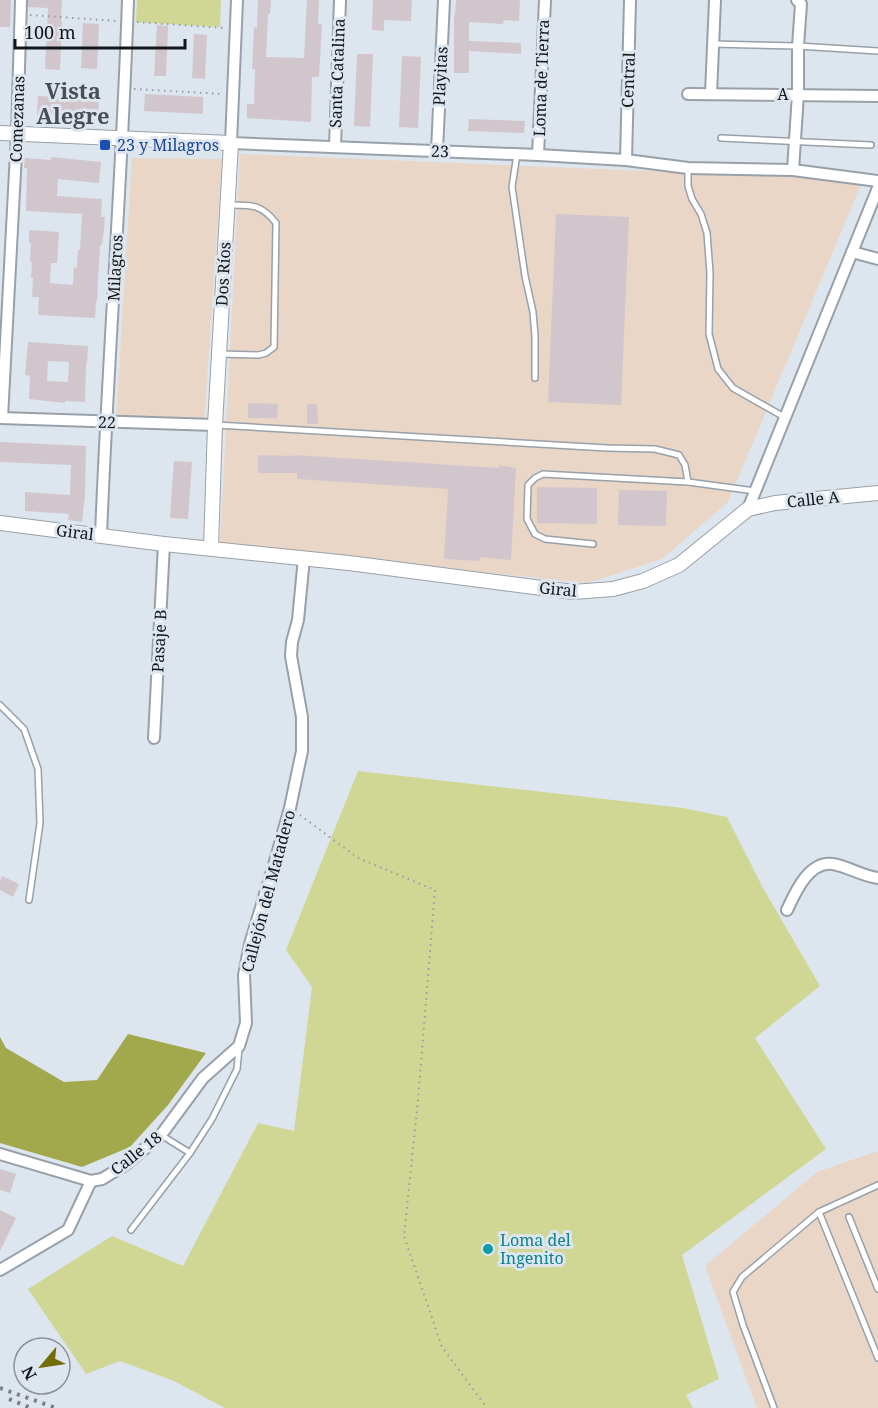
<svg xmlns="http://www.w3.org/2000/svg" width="878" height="1408" viewBox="0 0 878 1408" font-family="'Noto Serif',serif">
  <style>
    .industrial { fill: #ead6c7 }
    .green { fill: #d0d795 }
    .forest { fill: #a2a94d }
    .building { fill: #d1c6cc; fill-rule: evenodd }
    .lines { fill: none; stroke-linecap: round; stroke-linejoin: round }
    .service-casing { stroke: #98a0a9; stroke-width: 8 }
    .minor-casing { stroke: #98a0a9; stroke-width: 14 }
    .tertiary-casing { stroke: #98a0a9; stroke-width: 16 }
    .path { stroke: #959ca3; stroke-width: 2; stroke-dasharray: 1.5 4.5; stroke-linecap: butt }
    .service { stroke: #fff; stroke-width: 5 }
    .minor { stroke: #fff; stroke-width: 10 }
    .tertiary { stroke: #fff; stroke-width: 14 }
    .rail { stroke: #797f85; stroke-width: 4; stroke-dasharray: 3 6; stroke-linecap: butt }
    .transit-dot { fill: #1a4fb4; stroke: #dde5ee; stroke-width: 2 }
    .culture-dot { fill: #0f9aa8; stroke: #dde5ee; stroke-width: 2 }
    .labels { text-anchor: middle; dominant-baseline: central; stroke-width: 6; stroke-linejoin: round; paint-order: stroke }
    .street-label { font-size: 16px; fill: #131619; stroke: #dde5ee }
    .transit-label { font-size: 16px; fill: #164399; stroke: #dde5ee; text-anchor: start }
    .culture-label { font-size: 16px; fill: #0d838f; stroke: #dde5ee; text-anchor: start }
    .district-label { font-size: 22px; font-weight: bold; fill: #474e55; stroke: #dde5ee }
  </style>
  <rect width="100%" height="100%" fill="#dde5ee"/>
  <g class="industrial">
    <path d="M240,154l623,26 -135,322 -66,57 -74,24 -368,-38z"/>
    <path d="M132,158l90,1 -18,265 -88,-4z"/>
    <path d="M878,1151v257h-121l-52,-142 112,-94z"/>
  </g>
  <g class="green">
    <path d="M137,0h84l-1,27 -84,-5z"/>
    <path d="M358,771l325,37 44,9 36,71 57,98 -65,52 71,111 -144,106 37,124 -33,16 7,13h-468l-51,-27 -54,-20 -34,13 -58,-85 84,-53 71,30 75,-143 36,8 18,-144 -26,-37z"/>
  </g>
  <path class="forest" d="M128,1034l78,19 -38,52 -38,42 -48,20 -82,-24v-106l6,11 58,34 33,-2z"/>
  <g class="building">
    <path d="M0,0h11l-1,27h-10z"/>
    <path d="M28,0h34l-1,21h1l-2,49 -15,-1 3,-61 -20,-1z"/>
    <path d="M258,0h13l-1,14h-2l-2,43 38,1 3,-58h12l-1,24h4l-3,53h-7l-1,45 -64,-4v-14h7l1,-35h-3l2,-42 3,1z"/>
    <path d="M373,0h39l-1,21 -27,-1v11l-12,-1z"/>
    <path d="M456,0h64l-1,21 -15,-1 -1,4 -34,-2v19l52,2v11l-52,-3v22h-15v-58h1z"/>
    <path d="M83,23l16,1 -2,45 -16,-1z"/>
    <path d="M157,25l11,1 -2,50h-12z"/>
    <path d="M194,34l13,1 -2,44 -13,-1z"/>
    <path d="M357,54h16l-3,73 -16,-1z"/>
    <path d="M402,56l19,1 -3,71 -19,-1z"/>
    <path d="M145,94l58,3v17l-59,-3z"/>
    <path d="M38,96l61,2 -1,19 -61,-2z"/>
    <path d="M469,119l56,2 -1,12 -56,-2z"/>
    <path d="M51,157l50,5 -2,21 -41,-4 -1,17 45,3 -1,18h4l-1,14 -2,14h-2l-3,56h-1l-1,17 -57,-3 1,-18h-7l1,-19h-2l1,-16h-2l1,-19h-2v-13l30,2 -2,31h-6l-1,20 23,2 1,-18 3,1 1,-18h2l2,-36 -56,-3 1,-43h-3l1,-10 26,2z"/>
    <path d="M556,214l73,3 -8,188 -73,-3z"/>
    <path d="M28,342l60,4 -1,17h-1l-1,39 -20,-1v2l-36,-4 1,-23 -5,-1zM48,361l21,1 -1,20 -21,-1z"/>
    <path d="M248,403l30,1 -1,14h-29z"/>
    <path d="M307,404h10l1,20h-11z"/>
    <path d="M0,442l86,4 -1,49 -3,27 -14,-2 1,-6 -44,-3v-19l45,3 1,-30 -71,-3z"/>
    <path d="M258,455l36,1v-1l205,13v-3l17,3 -5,92 -31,-3v4l-36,-2 4,-70 -151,-10v-6h-39z"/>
    <path d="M174,461l18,1 -4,57 -18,-1z"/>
    <path d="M537,487l60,1v36l-60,-1z"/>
    <path d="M619,490l48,1 -1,35 -48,-1z"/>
    <path d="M2,876l17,8 -6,13 -13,-7v-9z"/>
    <path d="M0,1169l16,5 -6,19 -10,-3z"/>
    <path d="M0,1210l16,8 -16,33z"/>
  </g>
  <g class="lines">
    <g class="service-casing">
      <g id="service">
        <path d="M712,44l86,2 80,5"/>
        <path d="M721,138l150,7"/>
        <path d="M517,154l-5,33 13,89 8,36 2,24v42"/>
        <path d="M688,168v18l4,13 9,15 6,19 3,40 -1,61 9,35 15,19 53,30"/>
        <path d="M221,354l38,1 7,-2 8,-6 2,-124c-15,-19 -24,-18 -47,-18"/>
        <path d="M216,425l391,23 48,1 24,6 6,10 3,17"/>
        <path d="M593,544l-48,-5 -10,-5 -8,-15 1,-34 7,-7 8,-4 145,8 67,9"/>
        <path d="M0,705l24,24 14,40 2,54 -11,77"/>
        <path d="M161,1135l29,18"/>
        <path d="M878,1185l-59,27 59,146"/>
        <path d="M849,1217l29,72"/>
        <path d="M131,1230l59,-77 22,-34 25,-50 2,-21"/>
        <path d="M774,1408l-31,-83 -10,-33 9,-15 77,-65"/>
      </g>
    </g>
    <g class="minor-casing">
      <g id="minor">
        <path d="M237,0l-6,143 307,12 88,5 62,8 105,2 85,11"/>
        <path d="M688,94l190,2"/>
        <path d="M711,94l4,-94"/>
        <path d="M335,147l5,-147"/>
        <path d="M437,151l7,-151"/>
        <path d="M538,155l7,-155"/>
        <path d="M626,160l4,-160"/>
        <path d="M793,170l5,-76v-48l3,-42 -4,-4"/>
        <path d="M852,252l26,7"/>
        <path d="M0,418l215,7"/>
        <path d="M2,418l15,-284 4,-134"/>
        <path d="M748,509l130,-321"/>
        <path d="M101,535c7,-178 21,-356 27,-535"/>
        <path d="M154,738l10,-194"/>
        <path d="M787,910c8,-17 22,-50 46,-46 16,3 29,12 45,14"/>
        <path d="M0,1154l91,27 11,-2 23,-14 36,-30 42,-57 36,-32 7,-23 -2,-48 6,-31 26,-86 14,-50 12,-57v-34l-11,-61 1,-14 6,-22 6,-62"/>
        <path d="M0,1270l68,-40 23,-49"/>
      </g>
    </g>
    <g class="tertiary-casing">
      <g id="tertiary">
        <path d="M0,133l231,10 -16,282 -4,123"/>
        <path d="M0,523l164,21 185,19 224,29 40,-3 30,-8 36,-16 69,-56 27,-6 103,-10"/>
      </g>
    </g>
    <g class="path">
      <path d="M30,15l87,6"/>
      <path d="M137,22l87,6"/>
      <path d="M134,89l90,5"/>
      <path d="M300,815l58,43 77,32 -17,210 -14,136 38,111 45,61"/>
    </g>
    <use href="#service" class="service"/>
    <use href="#minor" class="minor"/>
    <use href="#tertiary" class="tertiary"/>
    <g class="rail">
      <path d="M0,1388l56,20"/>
      <path d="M9,1399l22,9"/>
    </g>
  </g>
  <rect class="transit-dot" x="99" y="139" width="12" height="12" rx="3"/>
  <circle class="culture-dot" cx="488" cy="1249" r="6"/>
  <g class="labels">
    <g class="street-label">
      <text transform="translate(337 73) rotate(-88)">Santa Catalina</text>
      <text transform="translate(440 76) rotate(-87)">Playitas</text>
      <text transform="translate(541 78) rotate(-88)">Loma de Tierra</text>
      <text transform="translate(628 80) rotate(-88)">Central</text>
      <text x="783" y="94">A</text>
      <text transform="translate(17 119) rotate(-88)">Comezanas</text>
      <text transform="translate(440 151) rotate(2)">23</text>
      <text transform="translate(115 268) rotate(-87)">Milagros</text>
      <text transform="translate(223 274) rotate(-87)">Dos Ríos</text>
      <text transform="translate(107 422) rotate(2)">22</text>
      <text transform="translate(813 499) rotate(-6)">Calle A</text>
      <text transform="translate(75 532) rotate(7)">Giral</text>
      <text transform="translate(558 589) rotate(5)">Giral</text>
      <text transform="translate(159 641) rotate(-87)">Pasaje B</text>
      <text transform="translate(268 891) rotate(-75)">Callejón del Matadero</text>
      <text transform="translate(136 1153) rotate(-38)">Calle 18</text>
    </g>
    <g class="transit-label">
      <text x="117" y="145">23 y Milagros</text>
    </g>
    <g class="culture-label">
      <text x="500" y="1240">Loma del<tspan x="500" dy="18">Ingenito</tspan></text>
    </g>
    <g class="district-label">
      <text x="73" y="90">Vista<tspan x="73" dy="25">Alegre</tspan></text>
    </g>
  </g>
  <g transform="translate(42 1366) rotate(241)"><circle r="28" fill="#dde5ee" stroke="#8c9299" stroke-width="1.5"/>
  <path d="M0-4.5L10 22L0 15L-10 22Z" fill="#746c08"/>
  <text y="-9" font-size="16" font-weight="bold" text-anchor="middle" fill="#131619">N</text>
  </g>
  <path d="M15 39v9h170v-9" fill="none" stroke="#131619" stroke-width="3"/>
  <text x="24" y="39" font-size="18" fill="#131619" stroke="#dde5ee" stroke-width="4.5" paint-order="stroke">100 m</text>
</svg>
